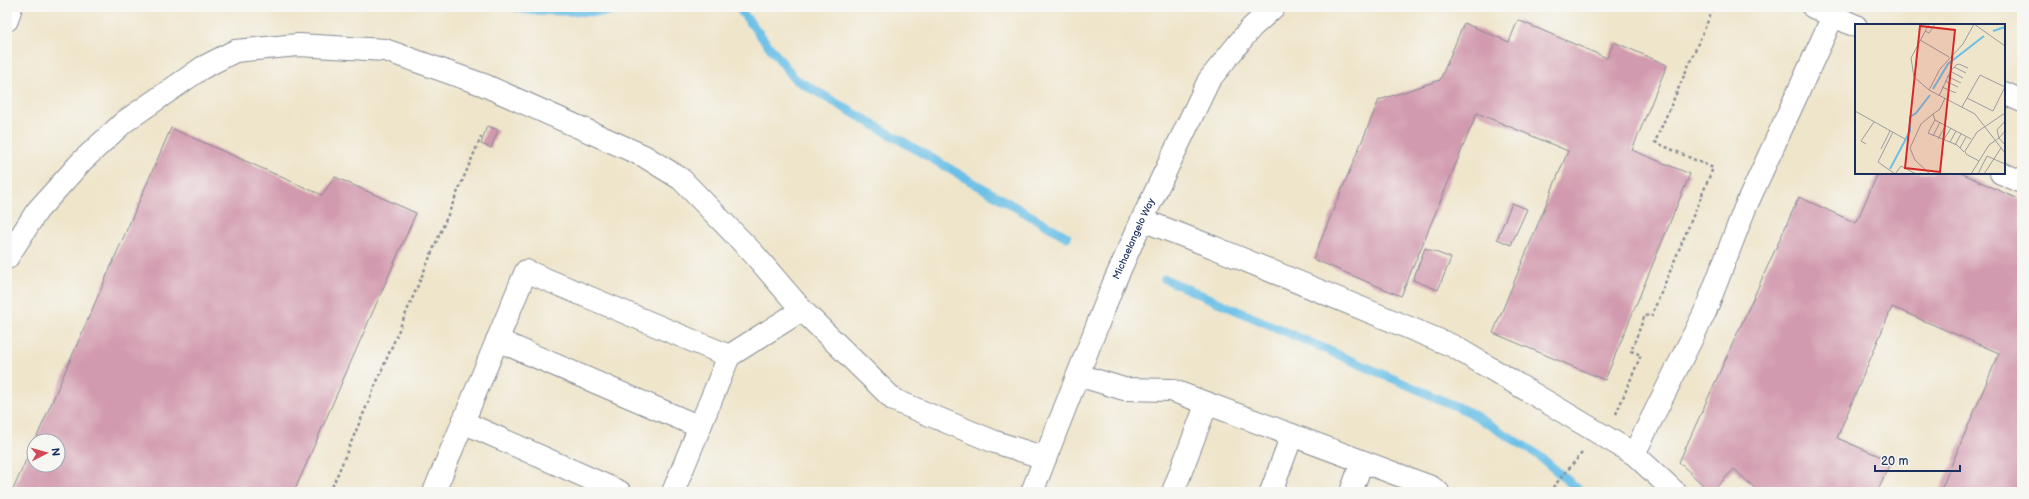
<svg xmlns="http://www.w3.org/2000/svg" width="2029" height="499" viewBox="0 0 2029 499" font-family="'Balsamiq Sans',sans-serif">
  <style>
    .lines { fill: none; stroke-linecap: round; stroke-linejoin: round }
    .stream { stroke: #6bc0e7; stroke-width: 9 }
    .building { fill: #d29aae }
    .minor-casing { stroke: #858a94; stroke-width: 24 }
    .path { stroke: #858a94; stroke-width: 2.5; stroke-dasharray: 3 3; stroke-linecap: butt }
    .minor { stroke: #fff; stroke-width: 22 }
    .labels { text-anchor: middle; dominant-baseline: central; stroke-width: 3; stroke-linejoin: round; paint-order: stroke }
    .street-label { font-size: 10px; fill: #1b2f5e; stroke: #f6f6f2 }
    .inset-river { fill: none; stroke: #6bc0e7; stroke-width: 2 }
    .inset-road { fill: none; stroke: #9a9c9f; stroke-width: 1 }
    .view { fill: #d62828; fill-opacity: 0.15; stroke: #d62828; stroke-width: 2 }
    .inset-edge { fill: none; stroke: #1b2f5e; stroke-width: 2 }
  </style>
  <rect width="100%" height="100%" fill="#f6f6f2"/>
  <filter id="ink" filterUnits="userSpaceOnUse"><feTurbulence type="fractalNoise" baseFrequency=".025" numOctaves="2"/><feDisplacementMap in="SourceGraphic" scale="8" xChannelSelector="R" yChannelSelector="G"/><feConvolveMatrix kernelMatrix="1 2 1 2 8 2 1 2 1" color-interpolation-filters="sRGB"/></filter>
  <filter id="wash" filterUnits="userSpaceOnUse"><feTurbulence type="fractalNoise" baseFrequency=".012" numOctaves="4" result="noise"/><feDisplacementMap in="SourceGraphic" scale="16" xChannelSelector="R" yChannelSelector="G"/><feGaussianBlur stdDeviation="0.9" result="paint"/><feColorMatrix in="noise" values="0 0 0 0 0 0 0 0 0 0 0 0 0 0 0 0 0 1.4 0 .05"/><feComposite in="paint" operator="in"/></filter>
  <g filter="url(#wash)">
    <rect width="100%" height="100%" fill="#efe5cb"/>
    <g class="lines">
      <g class="stream">
        <path d="M515,7l11,3 79,2 19,-5"/>
        <path d="M738,7l57,72 272,158"/>
        <path d="M1165,279l304,133 68,42 44,38"/>
      </g>
    </g>
    <g id="blocks">
      <g class="building">
        <path d="M1518,20l89,38 7,-16 53,23 -35,85 58,24 -85,206 -112,-47 75,-182 -91,-38 -76,183 -88,-37 66,-159 61,-20 24,-57 45,19z"/>
        <path d="M487,126l11,4 -7,18 -10,-4z"/>
        <path d="M171,128l151,67 13,-18 81,36 -122,279h-282l22,-50v23h24v-24h-23z"/>
        <path d="M1878,173h83l61,28v291h-82l59,-139 -107,-46 -55,131 54,23 -14,31h-118l-25,-23 -22,23h-2l-31,-30 120,-265 57,26z"/>
        <path d="M1512,203l15,6 -16,36 -14,-6z"/>
        <path d="M1425,248l26,10 -13,32 -25,-10z"/>
      </g>
    </g>
  </g>
  <g filter="url(#ink)">
    <use href="#blocks" fill-opacity="0" stroke="#858a94" stroke-width="1"/>
    <g class="lines">
      <g class="minor-casing">
        <g id="minor">
          <path d="M1813,7l43,19"/>
          <path d="M7,20l4,-13"/>
          <path d="M2004,93l18,8"/>
          <path d="M2001,173l21,9"/>
          <path d="M1142,220l71,27 240,99 181,108 41,38"/>
          <path d="M7,258l30,-47 45,-50 42,-39 78,-54 33,-17 63,-6 87,5 99,35 160,71 37,23 72,74 49,57"/>
          <path d="M497,340l203,87"/>
          <path d="M1078,375l46,14 47,1 260,97 7,5"/>
          <path d="M463,422l157,70"/>
          <path d="M1634,454l71,-142 40,-104 88,-192"/>
          <path d="M434,492l92,-221 203,85"/>
          <path d="M673,492l56,-136 73,-46 92,90 101,42 50,16"/>
          <path id="s1" d="M1032,492l81,-207 29,-65 67,-140 42,-52 23,-21"/>
          <path d="M1173,492l34,-89"/>
          <path d="M1271,492l21,-57"/>
          <path d="M1351,492l11,-30"/>
        </g>
      </g>
      <g class="path">
        <path d="M1616,414l25,-59 -10,-4 14,-36 6,2 62,-149 -58,-26 59,-135"/>
        <path d="M330,492l151,-355"/>
        <path d="M1549,492l33,-39"/>
      </g>
      <use href="#minor" class="minor"/>
    </g>
  </g>
  <g class="labels">
    <g class="street-label">
      <text stroke="none"><textPath href="#s1" startOffset="273">Michaelangelo Way</textPath></text>
    </g>
  </g>
  <g transform="translate(1855 24)">
    <rect width="150" height="150" fill="#efe5cb"/>
    <path class="inset-river" d="M138,7l12,-4M78,65l15,-25 36,-28M35,145l20,-38v-14l6,-4 14,-18"/>
    <path class="inset-road" d="M74,0l-18,34 3,19 15,13 46,24 30,39M119,0l31,22M70,7l4,2 6,-9M65,16l29,17M99,43l12,6M95,47l13,7M92,52l14,7M90,57l13,6M87,63l14,6M74,66l11,-21 23,-25 11,-20M84,72l11,-24 6,-7 3,-1 9,4M90,74l-5,11 -7,5 2,6 36,19M112,74l26,13 12,-24M107,83l18,-32 25,12M0,87l50,28M150,89l-28,19 -12,19 1,3 13,7 10,-16 10,-7 -2,-8 8,-9M80,96l-7,13 29,12 7,7M150,107l-6,7 6,7M38,108l-15,30 17,12M78,112l7,-14M83,115l8,-14M88,117l8,-13M95,118l6,-11M11,120l-5,-3 13,-19M100,121l6,-11M105,124l6,-11M26,125l9,-18M40,150l6,-8 15,8M75,150l-15,-14 -5,-12 11,-24 12,-10M116,150l8,-13M123,150l9,-18 18,8M129,150l17,-26"/>
    <path class="view" d="M65,2l35,4 -15,142 -35,-4z"/>
    <rect width="150" height="150" class="inset-edge"/>
  </g>
  <rect width="2029" height="499" fill="none" stroke="#f6f6f2" stroke-width="24"/>
  <g transform="translate(46 453) rotate(84)"><circle r="19" fill="#f6f6f2" stroke="#9ea6b7"/>
  <path d="M0-3L7 15L0 10L-7 15Z" fill="#d1495b"/>
  <text y="-6" font-size="11" font-weight="bold" text-anchor="middle" fill="#1b2f5e">N</text>
  </g>
  <path d="M1875 465v6h85v-6" fill="none" stroke="#1b2f5e" stroke-width="2"/>
  <text x="1881" y="465" font-size="12" fill="#1b2f5e" stroke="#f6f6f2" stroke-width="3" paint-order="stroke">20 m</text>
</svg>
